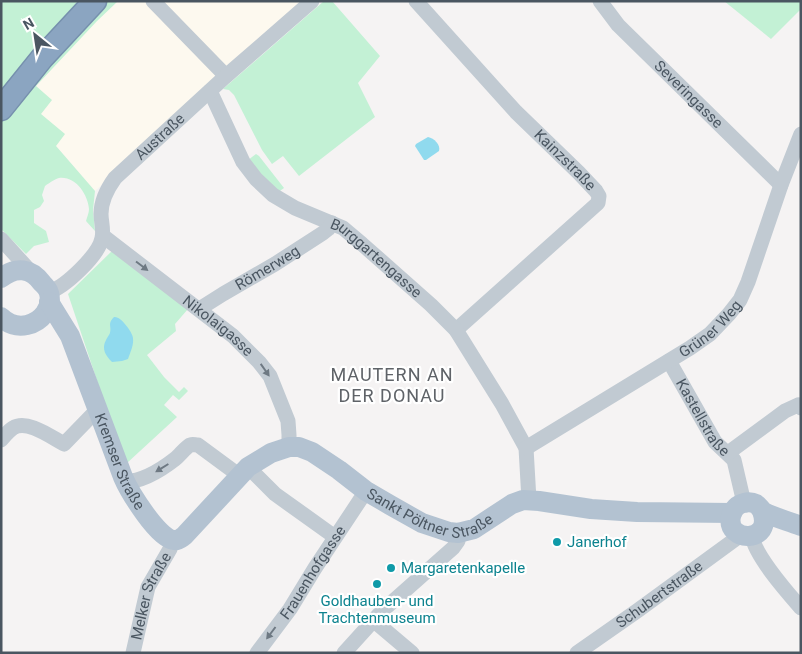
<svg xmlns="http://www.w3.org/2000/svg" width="802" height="654" viewBox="0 0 802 654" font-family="Roboto,sans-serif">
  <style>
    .commercial { fill: #fdf9ef }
    .green { fill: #c3f1d5 }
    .water { fill: #90daee }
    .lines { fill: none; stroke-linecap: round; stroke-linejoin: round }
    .highway-casing { stroke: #7690ad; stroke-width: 25 }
    .minor { stroke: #c1cad2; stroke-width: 15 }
    .major { stroke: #b3c2d1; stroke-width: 20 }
    .highway { stroke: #8ba5c1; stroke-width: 22 }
    .oneway { fill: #6e7983 }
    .culture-dot { fill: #0f9aa8; stroke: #fff; stroke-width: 2 }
    .labels { text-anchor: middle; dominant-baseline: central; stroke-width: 4.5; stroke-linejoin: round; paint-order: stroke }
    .street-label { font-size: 15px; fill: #4a5661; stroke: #fff }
    .culture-label { font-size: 15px; fill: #0d838f; stroke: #fff; text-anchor: start }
    .quarter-label { font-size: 18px; letter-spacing: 1px; fill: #5f6368; stroke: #fff }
  </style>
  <rect width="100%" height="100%" fill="#f5f3f3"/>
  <path class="commercial" d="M118,1h184l-207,190 -39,-45 -15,-32 -5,-28 61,-65z"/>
  <g class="green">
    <path d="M1,1h83l-83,97z"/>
    <path d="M105,1h13l-21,20 -61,65 16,14 -11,14 24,20 -9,12 39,45 -2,19 2,21 -9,-10c1,-4 3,-8 3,-12 -1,-14 -13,-33 -30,-31 -4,1 -10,5 -14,8l-3,9 2,6 -4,6 -6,3v13l12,8 3,11 -15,4 -8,8 -25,-25v-109l12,-16z"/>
    <path d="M324,1h8l48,55 -22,27 17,34 -76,59 -16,-20 -11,8 -10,-14 -28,-55 -5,-5 -6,-1z"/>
    <path d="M724,1h77v8l-30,30z"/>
    <path d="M256,154l3,2 25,32 -7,5 -29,-33z"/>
    <path d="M113,250l75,59 -13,15 1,7 -29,24 17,22 15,15 5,-5 4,4 -9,9 -6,-5 -9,10 13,12 -50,46 -4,-5 -55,-164z"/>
  </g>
  <g class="water">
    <path d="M428,137c6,1 13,8 11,14l-13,9h-2l-9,-14 1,-2z"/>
    <path d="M114,317c1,0 3,0 4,1 4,1 15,15 15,20 1,7 -3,15 -5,21l-6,2 -10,1c-6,-6 -11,-13 -6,-22 1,-2 3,-5 4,-7 2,-7 -3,-9 4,-16z"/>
  </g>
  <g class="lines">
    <g class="highway-casing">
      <path id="highway" d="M1,109l41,-51 53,-57"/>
    </g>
    <g class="minor">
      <path d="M153,1l73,75"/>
      <path id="s1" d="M416,1l100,111 63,61 17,18 3,5 -1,7 -142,127"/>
      <path id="s2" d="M600,1l18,24 163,160"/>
      <path id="s3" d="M210,91l33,71 13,17 17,16 22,13 48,20 19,16 69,61 25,25 46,74 24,44 3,52"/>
      <path id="s4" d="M103,236l130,100 26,26 11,14 18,45 1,14v12"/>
      <path d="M1,239l29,32"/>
      <path id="s5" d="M49,292c16,-5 50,-37 53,-54 2,-8 -1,-16 -1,-24 0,-14 6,-25 14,-36l111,-102 86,-75"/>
      <path id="s6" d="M201,310l3,-4 19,-12 52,-30 48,-31 5,-4 4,-6"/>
      <path id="s7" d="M669,361l46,81 19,18 10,43"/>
      <path d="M1,440c4,-4 7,-9 12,-12 14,-9 38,9 51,16l33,-34"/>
      <path id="s8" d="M526,448l164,-100 20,-14 19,-20 11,-14 8,-18 33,-97 20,-51"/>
      <path d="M728,453l57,-42 13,-6 3,3"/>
      <path d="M248,467l27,27 60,43"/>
      <path d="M125,482c19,-1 36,-12 50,-23 5,-4 10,-11 15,-14 3,-1 5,0 8,0l42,31"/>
      <path d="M752,536c3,20 35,56 49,72"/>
      <path d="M373,620l39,33"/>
      <path id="s9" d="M133,653l15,-66 22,-38 3,-9"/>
      <path id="s10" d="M257,653l33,-44 25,-41 51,-77"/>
      <path d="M344,653l38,-42 71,-63 5,-7v-8"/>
      <path id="s11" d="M577,653l60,-42 104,-76"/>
    </g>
    <g class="major">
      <path d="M1,278c15,-12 30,-10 41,5 2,2 6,6 7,10 4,15 -8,29 -22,32 -10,2 -19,-1 -26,-8"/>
      <path id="s12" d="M49,302l21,34 53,141c6,14 35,62 51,63 4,1 7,-2 10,-4l64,-69 23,-14 18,-6h10l13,5 27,18 27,21 24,14 32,18 27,9 9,1 16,-4 38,-25 11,-4 16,1 52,8 46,3 95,1"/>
      <path d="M762,511c12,33 -37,32 -31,5 2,-7 7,-12 13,-13 4,-1 8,-1 12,1 3,2 5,6 8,8 11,6 25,9 37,14"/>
    </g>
    <use href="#highway" class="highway"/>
  </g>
  <defs><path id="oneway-solid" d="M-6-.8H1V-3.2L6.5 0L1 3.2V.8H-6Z" transform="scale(1.25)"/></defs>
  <g class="oneway">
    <use href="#oneway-solid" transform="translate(142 266) rotate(37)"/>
    <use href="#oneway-solid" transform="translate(265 370) rotate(55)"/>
    <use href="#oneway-solid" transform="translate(162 468) rotate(148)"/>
    <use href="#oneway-solid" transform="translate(271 633) rotate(127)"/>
  </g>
  <g class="culture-dot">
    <circle cx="557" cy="542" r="5"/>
    <circle cx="391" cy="568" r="5"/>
    <circle cx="377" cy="584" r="5"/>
  </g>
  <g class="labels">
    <g class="street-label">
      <text stroke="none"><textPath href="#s2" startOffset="129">Severingasse</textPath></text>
      <text stroke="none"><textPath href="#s5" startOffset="202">Austraße</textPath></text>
      <text stroke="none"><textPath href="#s1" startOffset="218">Kainzstraße</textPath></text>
      <text stroke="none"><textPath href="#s3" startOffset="245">Burggartengasse</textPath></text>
      <text stroke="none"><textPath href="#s6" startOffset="79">Römerweg</textPath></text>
      <text stroke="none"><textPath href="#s4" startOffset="146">Nikolaigasse</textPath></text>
      <text stroke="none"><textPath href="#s8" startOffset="220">Grüner Weg</textPath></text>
      <text stroke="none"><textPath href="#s7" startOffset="66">Kastellstraße</textPath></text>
      <text stroke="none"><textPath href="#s12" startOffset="175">Kremser Straße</textPath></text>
      <text stroke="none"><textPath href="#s12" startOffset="586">Sankt Pöltner Straße</textPath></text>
      <text stroke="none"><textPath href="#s10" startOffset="98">Frauenhofgasse</textPath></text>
      <text stroke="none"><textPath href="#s11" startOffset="101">Schubertstraße</textPath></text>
      <text stroke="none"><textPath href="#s9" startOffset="60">Melker Straße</textPath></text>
    </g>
    <g class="culture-label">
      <text x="567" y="542">Janerhof</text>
      <text x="401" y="568">Margaretenkapelle</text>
      <text x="377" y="601" text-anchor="middle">Goldhauben- und<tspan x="377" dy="17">Trachtenmuseum</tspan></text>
    </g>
    <g class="quarter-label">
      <text x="392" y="374">MAUTERN AN<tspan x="392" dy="21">DER DONAU</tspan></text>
    </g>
  </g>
  <rect width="802" height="654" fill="none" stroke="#4a5661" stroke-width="5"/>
  <g transform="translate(35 35) rotate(330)" stroke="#ffffff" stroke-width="4" paint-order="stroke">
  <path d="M0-4L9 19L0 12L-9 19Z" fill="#4a5661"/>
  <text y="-8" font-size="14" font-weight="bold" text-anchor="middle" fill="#4a5661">N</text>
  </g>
</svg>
